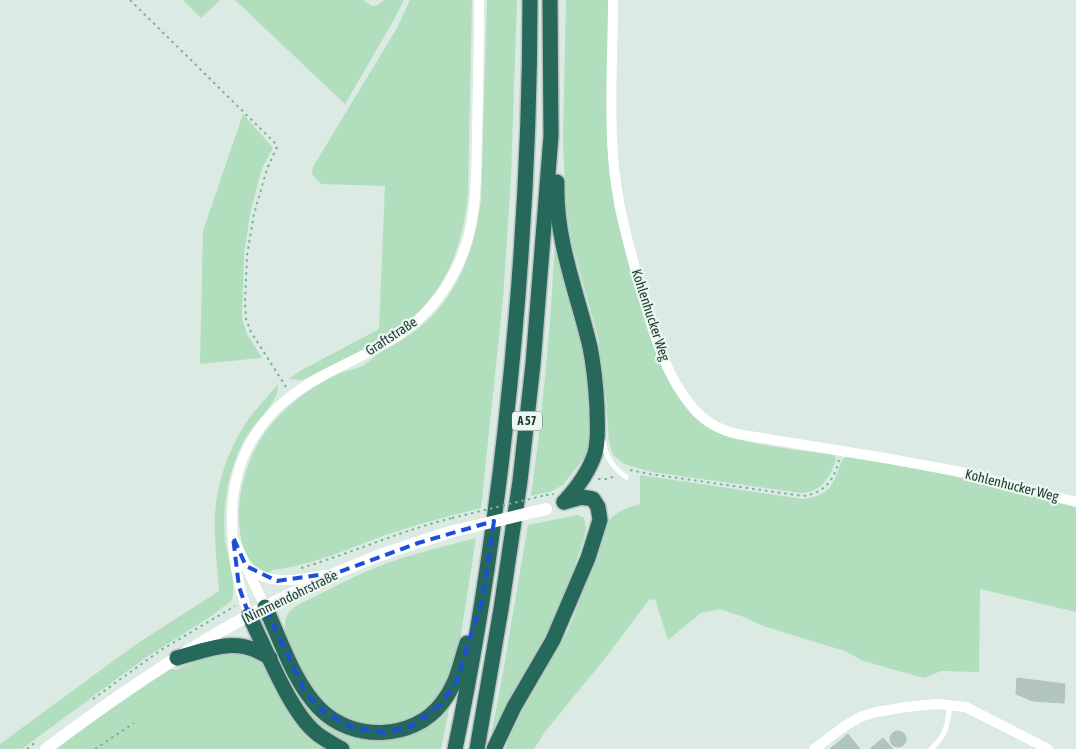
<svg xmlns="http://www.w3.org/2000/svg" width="1076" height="749" viewBox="0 0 1076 749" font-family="'Asap Condensed',sans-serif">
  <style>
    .green { fill: #b1debd }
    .building { fill: #b1c5bc; stroke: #aec4bb }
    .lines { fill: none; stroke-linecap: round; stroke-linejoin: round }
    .motorway-casing { stroke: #bbc4c2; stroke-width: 18 }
    .path { stroke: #79b19f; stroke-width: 2; stroke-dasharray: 2.5 4; stroke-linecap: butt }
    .service { stroke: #fff; stroke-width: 5 }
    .minor { stroke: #fff; stroke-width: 10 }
    .tertiary { stroke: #fff; stroke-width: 12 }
    .motorway { stroke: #26695b; stroke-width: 15 }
    .path-bridge { stroke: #79b19f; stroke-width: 2; stroke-dasharray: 2.5 4; stroke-linecap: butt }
    .tertiary-bridge { stroke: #fff; stroke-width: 12 }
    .marked { fill: none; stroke: #1d4ed8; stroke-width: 4; stroke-dasharray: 10 6; stroke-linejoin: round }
    .labels { text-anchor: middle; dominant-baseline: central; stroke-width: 4.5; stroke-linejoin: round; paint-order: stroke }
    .shield { fill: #ecf7f1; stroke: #5a736b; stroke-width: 1 }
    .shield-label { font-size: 12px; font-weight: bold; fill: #1c3a32 }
    .street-label { font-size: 14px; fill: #1c3a32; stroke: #ecf7f1 }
  </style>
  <rect width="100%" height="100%" fill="#dceae4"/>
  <g class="green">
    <path d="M183,0h37l-19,18z"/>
    <path d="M235,0h128l9,6 6,-1 6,-5h20l-12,23 -47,81z"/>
    <path d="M410,0h62l-4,194c-6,61 -27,108 -80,142 -27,16 -57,29 -85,44l-14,-1 11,-8 79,-42 6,-143 -64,-2 -9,-10 1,-7 84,-139z"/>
    <path d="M487,0h30l-6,177 -8,122 -22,209c-36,9 -71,18 -106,31 -34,13 -67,27 -103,31l-3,4c-23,-10 -28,-27 -30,-52 -1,-20 3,-41 10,-59 16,-42 50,-70 89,-89 7,-3 15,-4 22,-7 8,-3 12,-9 18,-13 5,-4 11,-6 16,-9 13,-8 26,-17 37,-28 31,-31 44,-73 50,-116z"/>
    <path d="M566,0h43l1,171 5,39 37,130 48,82c30,23 96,27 134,33l2,4c-6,18 -13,32 -34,34l-150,-21 -28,-8 -11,-9 -4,-13 -3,-42 -8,-63 -25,-89 -7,-39 -3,-69z"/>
    <path d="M243,114l30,34 -11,20 -12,46 -6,41 -2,64 5,15 15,24 -62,6 3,-133z"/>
    <path d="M555,231l31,127 5,45 -1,37 -6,18 -21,27 -11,6 -21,5c12,-88 21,-176 24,-265z"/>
    <path d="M278,384c1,19 -20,34 -29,49 -7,9 -11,20 -15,31 -9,23 -11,52 -9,76 2,16 13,47 6,61l-21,16 -65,41 -123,91h-22v-5l135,-99 84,-54c-1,-19 -4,-39 -4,-58 -2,-37 9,-75 29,-107 9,-15 23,-28 34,-42z"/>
    <path d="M846,457l76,12 48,11 106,27v105l-96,-23 -1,83 -38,-1 -17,7 -61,-17 -18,-10 -82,-25 -19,-9 -24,-8 -19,4 -33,27 -13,-41 -6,1 -43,57 -62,76 -10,16h-29c16,-43 44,-80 64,-121 15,-34 23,-70 37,-104 9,-12 20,-16 34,-20v-29l163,24c22,-3 28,-9 35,-28 2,-6 3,-11 8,-14z"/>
    <path d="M577,515l7,3 2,10 -2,10 -30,89 -66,122 12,-59 28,-165z"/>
    <path d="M476,538l-20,128c-6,14 -13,27 -24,38 -28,30 -77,26 -106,1 -16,-14 -26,-36 -34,-55 -4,-11 -11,-25 -4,-36 6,-9 22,-15 32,-20 20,-10 41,-21 62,-29 30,-11 63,-19 94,-27z"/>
    <path d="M267,631h2l33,62 72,44 77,-38 -10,50h-90l-23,-12 -21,-18 -42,-85z"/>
    <path d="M219,651l30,1 16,12 25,51 10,13 27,21h-281l117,-83 13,4z"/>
  </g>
  <g class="building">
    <path d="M1017,678l48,6 -1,19 -31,-2 -17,-7z"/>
    <circle cx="898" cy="739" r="8"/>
    <path d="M848,734l12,15h-30z"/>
    <path d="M883,738l10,11h-23z"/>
  </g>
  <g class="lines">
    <g class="motorway-casing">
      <g id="motorway">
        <path d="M557,182c-2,58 20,110 33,165 4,20 6,41 7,61 0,14 2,31 -2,45 -6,19 -18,35 -31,49"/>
        <path d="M265,607c16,33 28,74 54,101 33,34 94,33 123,-5 16,-21 17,-37 25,-60"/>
        <path d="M249,615c16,32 40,95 66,117 8,7 18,12 27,17"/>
        <path d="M177,658c34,-10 61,-22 93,0"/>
        <path d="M455,749c22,-105 38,-211 50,-318 16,-143 25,-287 25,-431"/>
        <path d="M477,749l24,-140 19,-128 13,-117 18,-228 -1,-136"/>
        <path d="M494,749l20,-42 39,-67 35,-82 12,-38 -2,-13 -5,-8 -11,-2 -18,5"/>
      </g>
    </g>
    <g class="path">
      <path d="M130,0l144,142 3,5 -10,22 -13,45 -7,41 -2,49 1,15 5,13 35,55"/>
      <path d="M630,470l20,4 153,22c21,-3 31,-15 36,-36"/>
      <path d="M598,479h11l5,-3"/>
      <path d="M546,495l8,-1"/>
      <path d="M301,568c51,-15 99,-37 151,-50"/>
      <path d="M93,699l68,-49 74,-44"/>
      <path d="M27,749l10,-8"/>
      <path d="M95,749l39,-26"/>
    </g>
    <g class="service">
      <path d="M603,441c3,16 9,26 23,36"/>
      <path d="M931,749c16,-15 16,-23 19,-44"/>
    </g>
    <g class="minor">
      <path d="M613,0c0,52 -4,104 0,156 3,45 15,87 27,130 12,42 24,88 53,122 12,14 27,22 44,26l148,24 76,14 115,30"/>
      <path d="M234,540l31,67"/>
      <path d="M246,566c23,21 51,14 79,9"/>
      <path d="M249,615c-13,-32 -17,-64 -17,-99 1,-67 35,-111 92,-141 26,-14 55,-26 79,-43 23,-16 41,-39 53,-63 22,-42 20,-91 21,-137 1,-44 2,-88 2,-132"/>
      <path d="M814,749l31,-23 15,-9 16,-5 30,-5 31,-3 29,3 82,42"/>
    </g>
    <path class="tertiary" d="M46,749c98,-74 202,-142 317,-187 28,-12 58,-20 87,-30"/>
    <use href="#motorway" class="motorway"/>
    <path class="path-bridge" d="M452,518l94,-23"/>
    <path class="tertiary-bridge" d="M450,532l96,-23"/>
  </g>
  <path class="marked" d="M494,521l-11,76 -26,83 -16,24 -29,22 -26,7 -34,-5 -32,-19 -15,-18 -40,-84 -16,8 -10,-28 -6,-50 13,29 31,15 62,-9 79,-29z"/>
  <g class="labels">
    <rect class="shield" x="512" y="411.5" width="30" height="19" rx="4"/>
    <g class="shield-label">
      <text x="527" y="421">A 57</text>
    </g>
    <g class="street-label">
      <text transform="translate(651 315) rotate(72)">Kohlenhucker Weg</text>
      <text transform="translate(391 336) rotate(-33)">Graftstraße</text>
      <text transform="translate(1012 485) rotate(14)">Kohlenhucker Weg</text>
      <text transform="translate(291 596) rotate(-26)">Nimmendohrstraße</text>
    </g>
  </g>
</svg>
